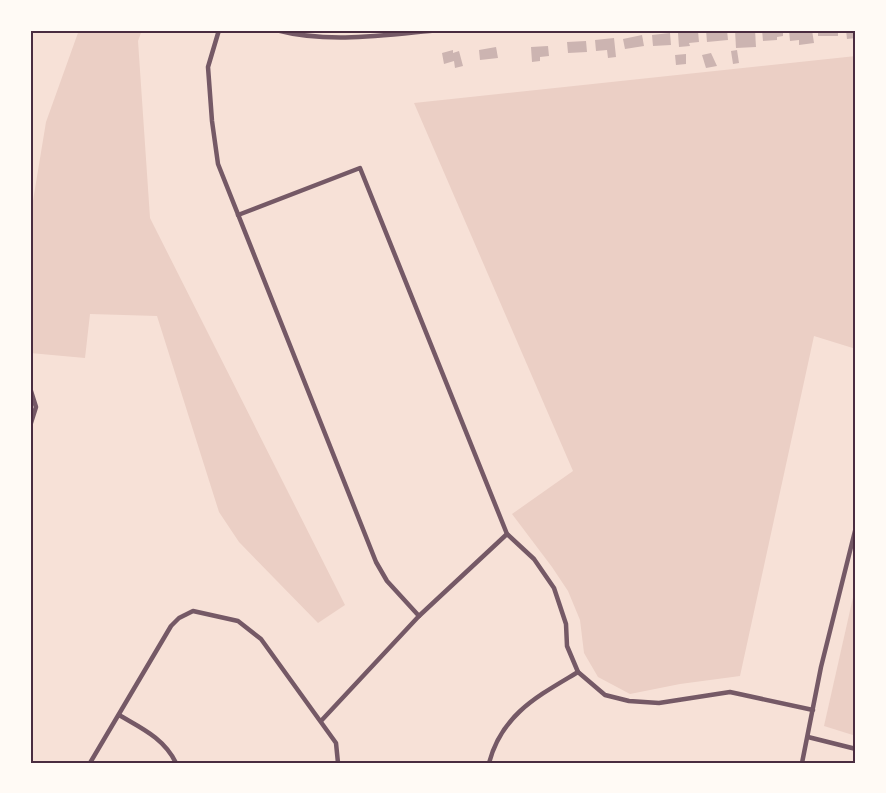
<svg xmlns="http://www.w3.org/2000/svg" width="886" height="793" viewBox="0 0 886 793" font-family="'Open Sans',sans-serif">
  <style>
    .green { fill: #ebcfc5 }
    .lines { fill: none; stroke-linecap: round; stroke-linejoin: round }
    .stream { stroke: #dcb8b0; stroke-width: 2 }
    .building { fill: #ccb4b1 }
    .minor { stroke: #755966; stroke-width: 4.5 }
    .neatline { fill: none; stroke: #4a2c40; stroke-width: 2 }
  </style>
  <rect width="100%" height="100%" fill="#f7e1d7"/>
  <g class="green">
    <path d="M79,30h63l-4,11 12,177 195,387 -27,18 -79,-81 -20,-30 -62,-196 -67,-2 -5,44 -55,-5v-134l16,-97z"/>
    <path d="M856,56v293l-42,-13 -74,340 -60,8 -50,10 -32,-17 -14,-24 -4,-33 -12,-29 -16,-24 -40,-53 61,-43 -159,-368z"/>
    <path d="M856,584v152l-32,-10z"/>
  </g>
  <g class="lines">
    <path class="stream" d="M855,763l1,-5"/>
  </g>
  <g class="building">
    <path d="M706,30h21l1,10 -21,2z"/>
    <path d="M735,30h20l1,17 -20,1z"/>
    <path d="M762,30h21v6l-6,1v3l-14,1z"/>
    <path d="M789,30h23l2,13 -15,2v-5l-9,1z"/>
    <rect x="818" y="30" width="20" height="6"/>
    <path d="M846,30h10v8l-9,1z"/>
    <path d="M698,31l1,11 -10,1 1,3 -11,1 -1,-14z"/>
    <path d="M670,33l1,12 -18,1 -1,-11z"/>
    <path d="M642,35l2,11 -19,3 -2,-10z"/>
    <path d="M614,38l2,19 -8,1 -1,-8 -11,1 -1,-11z"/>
    <path d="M586,41l1,11 -19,1 -1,-11z"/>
    <path d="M548,46l1,10 -9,1v4l-8,1 -1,-15z"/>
    <path d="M496,47l2,11 -18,2 -1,-10z"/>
    <path d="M453,50v3l6,-2 4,15 -8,2 -1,-7 -10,3 -2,-11z"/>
    <path d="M737,50l2,13 -6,1 -2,-13z"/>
    <path d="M711,53l6,13 -11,2 -4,-13z"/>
    <path d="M686,54v10l-10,1 -1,-10z"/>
  </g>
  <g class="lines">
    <g class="minor">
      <path d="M219,30l-11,37 4,54 6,43 158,398 11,19 32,35"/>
      <path d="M276,30c53,14 109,5 163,0"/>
      <path d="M238,215l122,-47 147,366 27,25 20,29 12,36 1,22 11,26 27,23 24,6 30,2 71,-11 83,18"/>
      <path d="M30,388l6,19 -6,19"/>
      <path d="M119,715c22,13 45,23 57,48"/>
      <path d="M321,721l98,-105 88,-82"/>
      <path d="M808,737l48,12"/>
      <path d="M90,763l81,-137 8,-8 14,-7 45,10 23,18 75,104 2,20"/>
      <path d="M489,763c13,-49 49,-67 89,-91"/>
      <path d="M802,763l19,-96 35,-140"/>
    </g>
  </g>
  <rect width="886" height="793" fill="none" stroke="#fffaf5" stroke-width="63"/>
  <rect x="32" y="32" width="822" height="730" class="neatline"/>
</svg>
